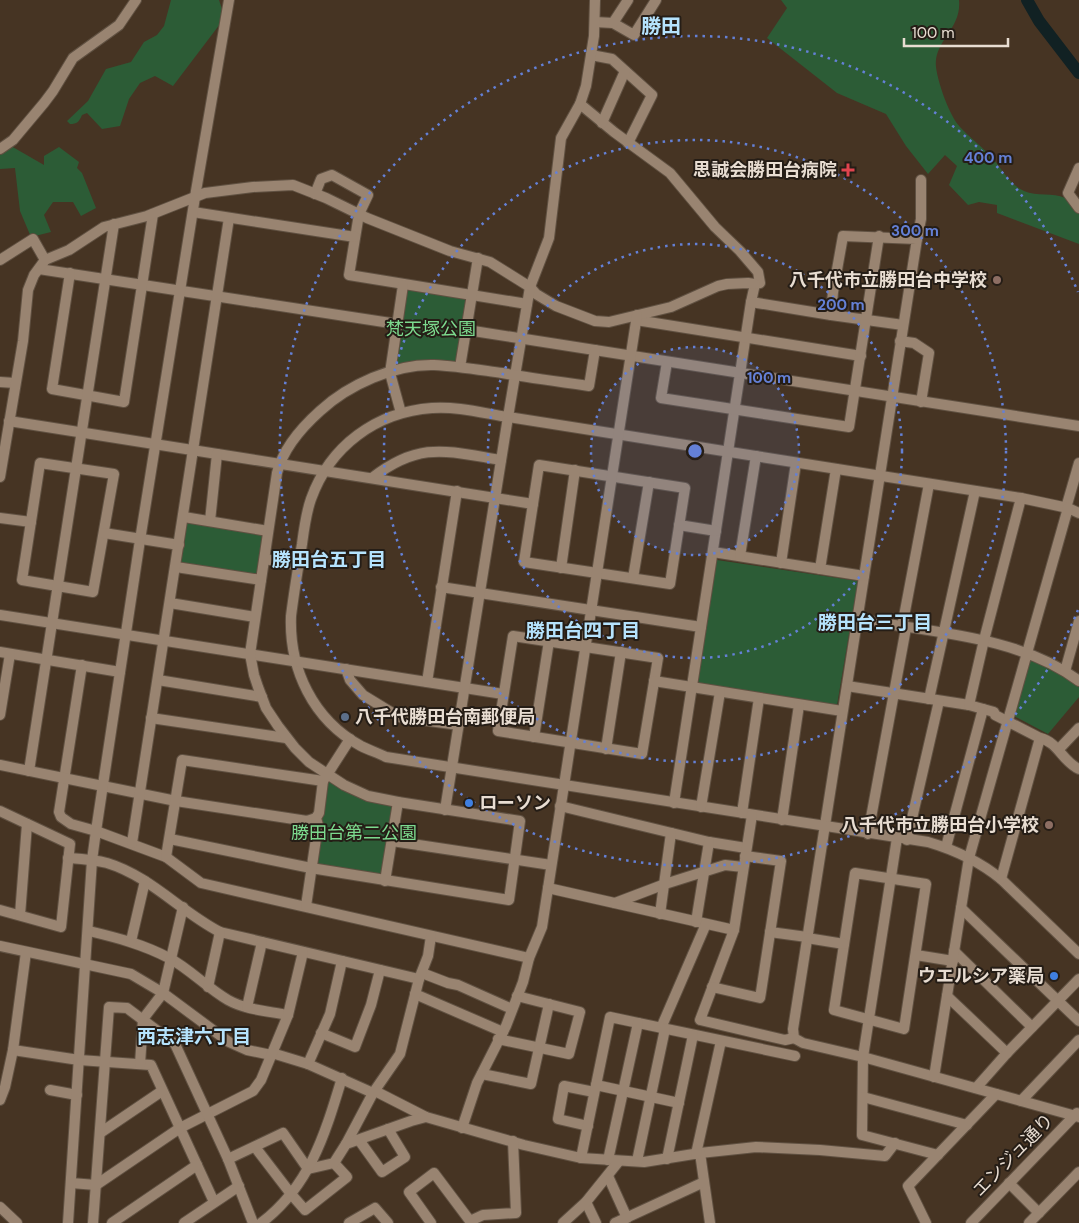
<svg xmlns="http://www.w3.org/2000/svg" width="1079" height="1223" viewBox="0 0 1079 1223" font-family="'DM Sans','Noto Sans JP',sans-serif">
  <style>
    .green { fill: #2c5c36 }
    .lines { fill: none; stroke-linecap: round; stroke-linejoin: round }
    .river { stroke: #112123; stroke-width: 12 }
    .minor-casing { stroke: #605142; stroke-width: 12 }
    .minor { stroke: #998471; stroke-width: 10 }
    .ring { fill: none; stroke: #6480d6; stroke-width: 2.5; stroke-dasharray: 2.5 5 }
    .health-dot { fill: #e0444e; stroke: #251d16; stroke-width: 2 }
    .education-dot { fill: #8d6e63; stroke: #251d16; stroke-width: 2 }
    .service-dot { fill: #5c6f8a; stroke: #251d16; stroke-width: 2 }
    .shop-dot { fill: #3f7fe0; stroke: #251d16; stroke-width: 2 }
    .labels { text-anchor: middle; dominant-baseline: central; stroke-width: 4; stroke-linejoin: round; paint-order: stroke }
    .poi-label { font-size: 18px; font-weight: bold; fill: #e8ddd2; stroke: #251d16; text-anchor: end }
    .park-label { font-size: 18px; fill: #7cda8e; stroke: #251d16 }
    .street-label { font-size: 18px; fill: #e8ddd2; stroke: #251d16 }
    .neighbourhood-label { font-size: 19px; font-weight: bold; fill: #b5e3fd; stroke: #251d16 }
    .quarter-label { font-size: 20px; font-weight: bold; fill: #b5e3fd; stroke: #251d16 }
    .centre { fill: #6480d6; stroke: #251d16; stroke-width: 2.5 }
    .ring-label { font-size: 15px; text-anchor: middle; font-weight: bold; fill: #6480d6; stroke: #251d16; stroke-width: 4; stroke-linejoin: round; paint-order: stroke }
  </style>
  <rect width="100%" height="100%" fill="#463423"/>
  <g class="green">
    <path d="M171,0h48l3,9 -2,15 -47,62 -18,-10 -15,7 -11,16 -9,27 -18,3 -15,-16 -5,2c-3,7 -5,9 -12,9l-3,-3 21,-20 18,-32 25,-7 13,-20 13,-7 7,-9z"/>
    <path d="M781,0h178c3,29 -26,41 -23,67 2,16 13,48 24,60 10,11 23,20 33,32 10,11 16,25 31,32 13,6 29,1 41,7 6,2 10,9 14,13v33l-82,-31v-8l-18,-3 -11,3 -19,-20 8,-19 -12,-11 -17,19 -22,-28 -20,-32 -49,-21 -70,-55 20,-30z"/>
    <path d="M11,146l33,19v-9l15,-9 20,15 -2,6 5,5 14,35 -15,8 -8,-14h-20l-9,13 7,17 -20,5 -11,-26 -5,-43 -15,1v-14z"/>
    <path d="M405,287l64,11 -10,67 -67,5z"/>
    <path d="M184,517l84,14 -7,49 -85,-13z"/>
    <path d="M717,560l141,21 -21,124 -141,-21z"/>
    <path d="M1027,655l52,28v14l-31,37 -36,-19z"/>
    <path d="M329,778l66,26 -13,73 -67,-11 5,-42z"/>
  </g>
  <g class="lines">
    <path class="river" d="M1027,0l12,21 40,52"/>
    <g class="minor-casing">
      <g id="minor">
        <path d="M595,22l18,1 21,12 22,-35"/>
        <path d="M613,23l15,-23"/>
        <path d="M591,55l21,4 40,36 -24,48"/>
        <path d="M580,104l34,28 56,41 45,54 25,24 18,21 2,11 -5,1 -4,18 -77,501"/>
        <path d="M602,123l23,-52"/>
        <path d="M0,149l13,-9 31,-37 9,-12 20,-33 46,-33 17,-25"/>
        <path d="M1079,168l-11,25 11,15"/>
        <path d="M315,194l6,-15 11,-4 36,20 -9,19 -10,61 178,29"/>
        <path d="M193,212l162,25"/>
        <path d="M917,239l4,-20v-39"/>
        <path d="M0,260l33,-21 12,21"/>
        <path d="M39,269l358,55"/>
        <path d="M70,273l-18,116 72,13 29,-188"/>
        <path d="M751,302l80,13 2,-23 10,-56 74,3 -124,790 1,9 9,5 60,14 216,60"/>
        <path d="M831,315l72,10"/>
        <path d="M636,320l225,36"/>
        <path d="M467,330l612,96"/>
        <path d="M900,341l14,2 15,10 -8,49"/>
        <path d="M667,362l-6,36 188,29 30,-191"/>
        <path d="M460,367l18,-109"/>
        <path d="M0,382l15,1"/>
        <path d="M401,413l-11,-40 13,-88"/>
        <path d="M9,421l524,83"/>
        <path d="M40,463l74,11 -21,118 -71,-12z"/>
        <path d="M539,465l146,23 -15,96 -146,-22z"/>
        <path d="M0,477l23,-136 5,-51 6,-15 11,-15 24,-10 35,-23 43,-11 58,-23 48,-6 40,-2 33,13 41,20 83,33 40,11 40,25 6,7 20,12 39,15 14,1 62,-15 47,-21 9,-2 21,-1 7,1"/>
        <path d="M372,478c48,-37 74,-27 129,-18"/>
        <path d="M1066,508l13,-45"/>
        <path d="M1079,513l-11,-5 -47,-10 -513,-81c-25,-4 -52,-11 -76,-9 -56,4 -102,38 -121,91 -5,14 -7,30 -9,45 -4,24 -8,48 -11,72 -2,53 22,104 70,130 8,4 17,7 25,11l542,85c27,8 51,19 73,37l78,75"/>
        <path d="M184,517l84,14"/>
        <path d="M0,518l31,4"/>
        <path d="M210,521l7,-67"/>
        <path d="M679,525l37,6"/>
        <path d="M104,533l75,12"/>
        <path d="M713,552l151,24"/>
        <path d="M740,556l16,-100"/>
        <path d="M265,559l33,6"/>
        <path d="M781,563l15,-100"/>
        <path d="M176,567l85,13"/>
        <path d="M561,568l14,-98"/>
        <path d="M820,569l16,-100"/>
        <path d="M633,578l16,-96"/>
        <path d="M441,587l260,40"/>
        <path d="M170,603l85,14"/>
        <path d="M0,615l503,79"/>
        <path d="M857,619c71,13 163,17 222,62"/>
        <path d="M902,627l27,-143"/>
        <path d="M513,636l145,22 -16,96 -144,-23z"/>
        <path d="M0,652l120,20"/>
        <path d="M82,665l-23,147 2,5 10,7 25,7 70,26 35,26 328,75"/>
        <path d="M346,669l4,11 13,15 36,22 60,8"/>
        <path d="M1065,671l14,-50"/>
        <path d="M158,680l104,17"/>
        <path d="M654,681l188,30"/>
        <path d="M427,682l30,-191"/>
        <path d="M847,686l122,19 25,7 1,3 45,23c18,4 23,24 39,31"/>
        <path d="M929,699l46,-208"/>
        <path d="M969,705l15,-65 37,-142"/>
        <path d="M0,715l10,-61"/>
        <path d="M151,718l135,20"/>
        <path d="M534,737l15,-96"/>
        <path d="M606,749l15,-97"/>
        <path d="M1059,749l20,-21"/>
        <path d="M0,765l176,36 131,20 9,-3"/>
        <path d="M29,771l85,-547"/>
        <path d="M560,806l149,36 37,6"/>
        <path d="M701,807l19,-115"/>
        <path d="M445,810l63,-393 22,-130 19,-49 12,-100 19,-34 6,-18 8,-50 1,-36"/>
        <path d="M0,811l70,33 -9,83 -61,-17"/>
        <path d="M742,813l17,-115"/>
        <path d="M752,815l-18,115 -34,90 85,20 9,-2"/>
        <path d="M782,820l17,-115"/>
        <path d="M868,834l38,-206"/>
        <path d="M897,838l-34,219 -1,78 76,20"/>
        <path d="M170,839l141,29 198,32 11,-79 -122,-19 -30,-6 -24,-11 -35,-23 -14,-14 -17,-22 -12,-18 -8,-21 -4,-12 -4,-21 27,-181c6,-24 24,-45 43,-62 28,-26 74,-47 114,-46 23,1 46,5 68,8 29,5 58,9 87,13l6,-36"/>
        <path d="M907,840l32,-139"/>
        <path d="M392,841l159,24"/>
        <path d="M132,843l97,-625"/>
        <path d="M946,847l37,-138"/>
        <path d="M166,857l16,-97 141,21"/>
        <path d="M68,858c13,1 27,2 39,5 43,13 74,49 113,69l199,47"/>
        <path d="M855,873l71,11 -22,145 -70,-19z"/>
        <path d="M1001,879l39,-141"/>
        <path d="M385,881l13,-79"/>
        <path d="M548,888l186,42"/>
        <path d="M615,903l50,-19 60,-19 18,2"/>
        <path d="M306,906l12,-81 -2,-7 3,-5 4,-32 27,-42"/>
        <path d="M961,908l118,113"/>
        <path d="M660,914l11,-81"/>
        <path d="M20,915l7,-91"/>
        <path d="M696,922l13,-80"/>
        <path d="M89,931c29,7 53,13 80,27 21,11 38,30 59,42 18,10 40,11 60,15"/>
        <path d="M770,932l37,5"/>
        <path d="M807,938l37,6"/>
        <path d="M131,941l14,-60"/>
        <path d="M0,946l131,28 32,19 66,49 18,8 24,5"/>
        <path d="M954,951l78,76"/>
        <path d="M916,955l37,6"/>
        <path d="M422,973l26,10 10,2 54,24"/>
        <path d="M208,987l12,-55"/>
        <path d="M712,987l48,11 1,-6 20,-131 -36,-5"/>
        <path d="M415,994l88,38"/>
        <path d="M947,996l60,57"/>
        <path d="M247,1007l15,-65"/>
        <path d="M661,1028l45,-104"/>
        <path d="M321,1033l34,14 16,-42 9,-35"/>
        <path d="M498,1039l71,15 11,-42 -63,-16"/>
        <path d="M13,1050l66,10 72,5 63,137"/>
        <path d="M272,1053l36,11 65,29"/>
        <path d="M140,1064l3,-45 20,-26 20,-86"/>
        <path d="M308,1064l22,-50 12,-53"/>
        <path d="M482,1074l49,10 18,-80"/>
        <path d="M934,1077l35,-219 99,-350"/>
        <path d="M596,1085l83,18"/>
        <path d="M976,1088l31,-35 72,-74"/>
        <path d="M50,1090l27,5"/>
        <path d="M375,1091l51,26 98,28 57,13 63,4 56,-9 56,-6 64,3 65,6 10,-13"/>
        <path d="M863,1097l104,28"/>
        <path d="M0,1100l5,-13 8,-37 13,-98"/>
        <path d="M1021,1101l58,-61"/>
        <path d="M588,1126l-30,-7 6,-33 30,6"/>
        <path d="M462,1128l15,-45 29,-57 17,-44 6,-24 13,-31 95,-612"/>
        <path d="M100,1133l62,-42"/>
        <path d="M359,1140l23,32 23,-15 -17,-28"/>
        <path d="M346,1144l27,-51 27,-39 19,-75 9,-23 3,-20"/>
        <path d="M255,1147l36,47 14,16 42,-33 -13,-14"/>
        <path d="M700,1153l10,70"/>
        <path d="M696,1154l25,-113"/>
        <path d="M581,1158l29,-141 185,39"/>
        <path d="M228,1159l55,-26 25,36 26,-6 12,-19 65,-23 15,-4"/>
        <path d="M667,1159l26,-124"/>
        <path d="M608,1160l30,-137"/>
        <path d="M637,1161l28,-132"/>
        <path d="M608,1176l19,42"/>
        <path d="M71,1183l25,2 84,-57 73,-37 8,-11 27,-65 15,-63"/>
        <path d="M1009,1183l30,30"/>
        <path d="M586,1202l10,21"/>
        <path d="M0,1207l17,16"/>
        <path d="M68,1223l24,-363 4,-29 44,-291 56,-349 33,-191"/>
        <path d="M93,1223l16,-216 18,1 48,36 53,115 25,64"/>
        <path d="M112,1223l85,-58"/>
        <path d="M184,1223l55,-37"/>
        <path d="M261,1223c49,-37 64,-89 81,-145"/>
        <path d="M349,1223l26,-15 13,15"/>
        <path d="M431,1223l-22,-31 25,-19 36,48 13,-6 33,-2 -3,-72"/>
        <path d="M563,1223l23,-21 33,-41"/>
        <path d="M615,1223l89,-41"/>
        <path d="M926,1223l-18,-37 88,-92"/>
        <path d="M971,1223l106,-110"/>
        <path d="M1029,1223l50,-51"/>
      </g>
    </g>
    <use href="#minor" class="minor"/>
  </g>
  <circle cx="695" cy="451" r="104" fill="#6480d6" fill-opacity=".12"/>
  <g class="ring">
    <circle cx="695" cy="451" r="104"/>
    <circle cx="695" cy="451" r="207"/>
    <circle cx="695" cy="451" r="311"/>
    <path d="M1078 610A415 415 0 1 1 1078 292"/>
  </g>
  <path class="health-dot" d="M845.5 162.5h5v5h5v5h-5v5h-5v-5h-5v-5h5z"/>
  <g class="education-dot">
    <circle cx="997" cy="280" r="5"/>
    <circle cx="1049" cy="825" r="5"/>
  </g>
  <circle class="service-dot" cx="345" cy="717" r="5"/>
  <g class="shop-dot">
    <circle cx="469" cy="803" r="5"/>
    <circle cx="1054" cy="976" r="5"/>
  </g>
  <g class="labels">
    <g class="poi-label">
      <text x="837" y="170">思誠会勝田台病院</text>
      <text x="987" y="280">八千代市立勝田台中学校</text>
      <text x="355" y="717" text-anchor="start">八千代勝田台南郵便局</text>
      <text x="479" y="803" text-anchor="start">ローソン</text>
      <text x="1039" y="825">八千代市立勝田台小学校</text>
      <text x="1044" y="976">ウエルシア薬局</text>
    </g>
    <g class="park-label">
      <text x="431" y="329">梵天塚公園</text>
      <text x="354" y="833">勝田台第二公園</text>
    </g>
    <g class="street-label">
      <text transform="translate(1013 1155) rotate(-46)">エンジュ通り</text>
    </g>
    <g class="neighbourhood-label">
      <text x="329" y="559">勝田台五丁目</text>
      <text x="875" y="622">勝田台三丁目</text>
      <text x="583" y="630">勝田台四丁目</text>
      <text x="194" y="1036">西志津六丁目</text>
    </g>
    <g class="quarter-label">
      <text x="661" y="26">勝田</text>
    </g>
  </g>
  <circle cx="695" cy="451" r="8" class="centre"/>
  <g class="ring-label">
    <text x="988" y="163">400 m</text>
    <text x="915" y="236">300 m</text>
    <text x="841" y="310">200 m</text>
    <text x="769" y="383">100 m</text>
  </g>
  <path d="M904 38v8h104v-8" fill="none" stroke="#e8ddd2" stroke-width="2.5"/>
  <text x="912" y="38" font-size="15" fill="#e8ddd2" stroke="#251d16" stroke-width="4" paint-order="stroke">100 m</text>
</svg>
